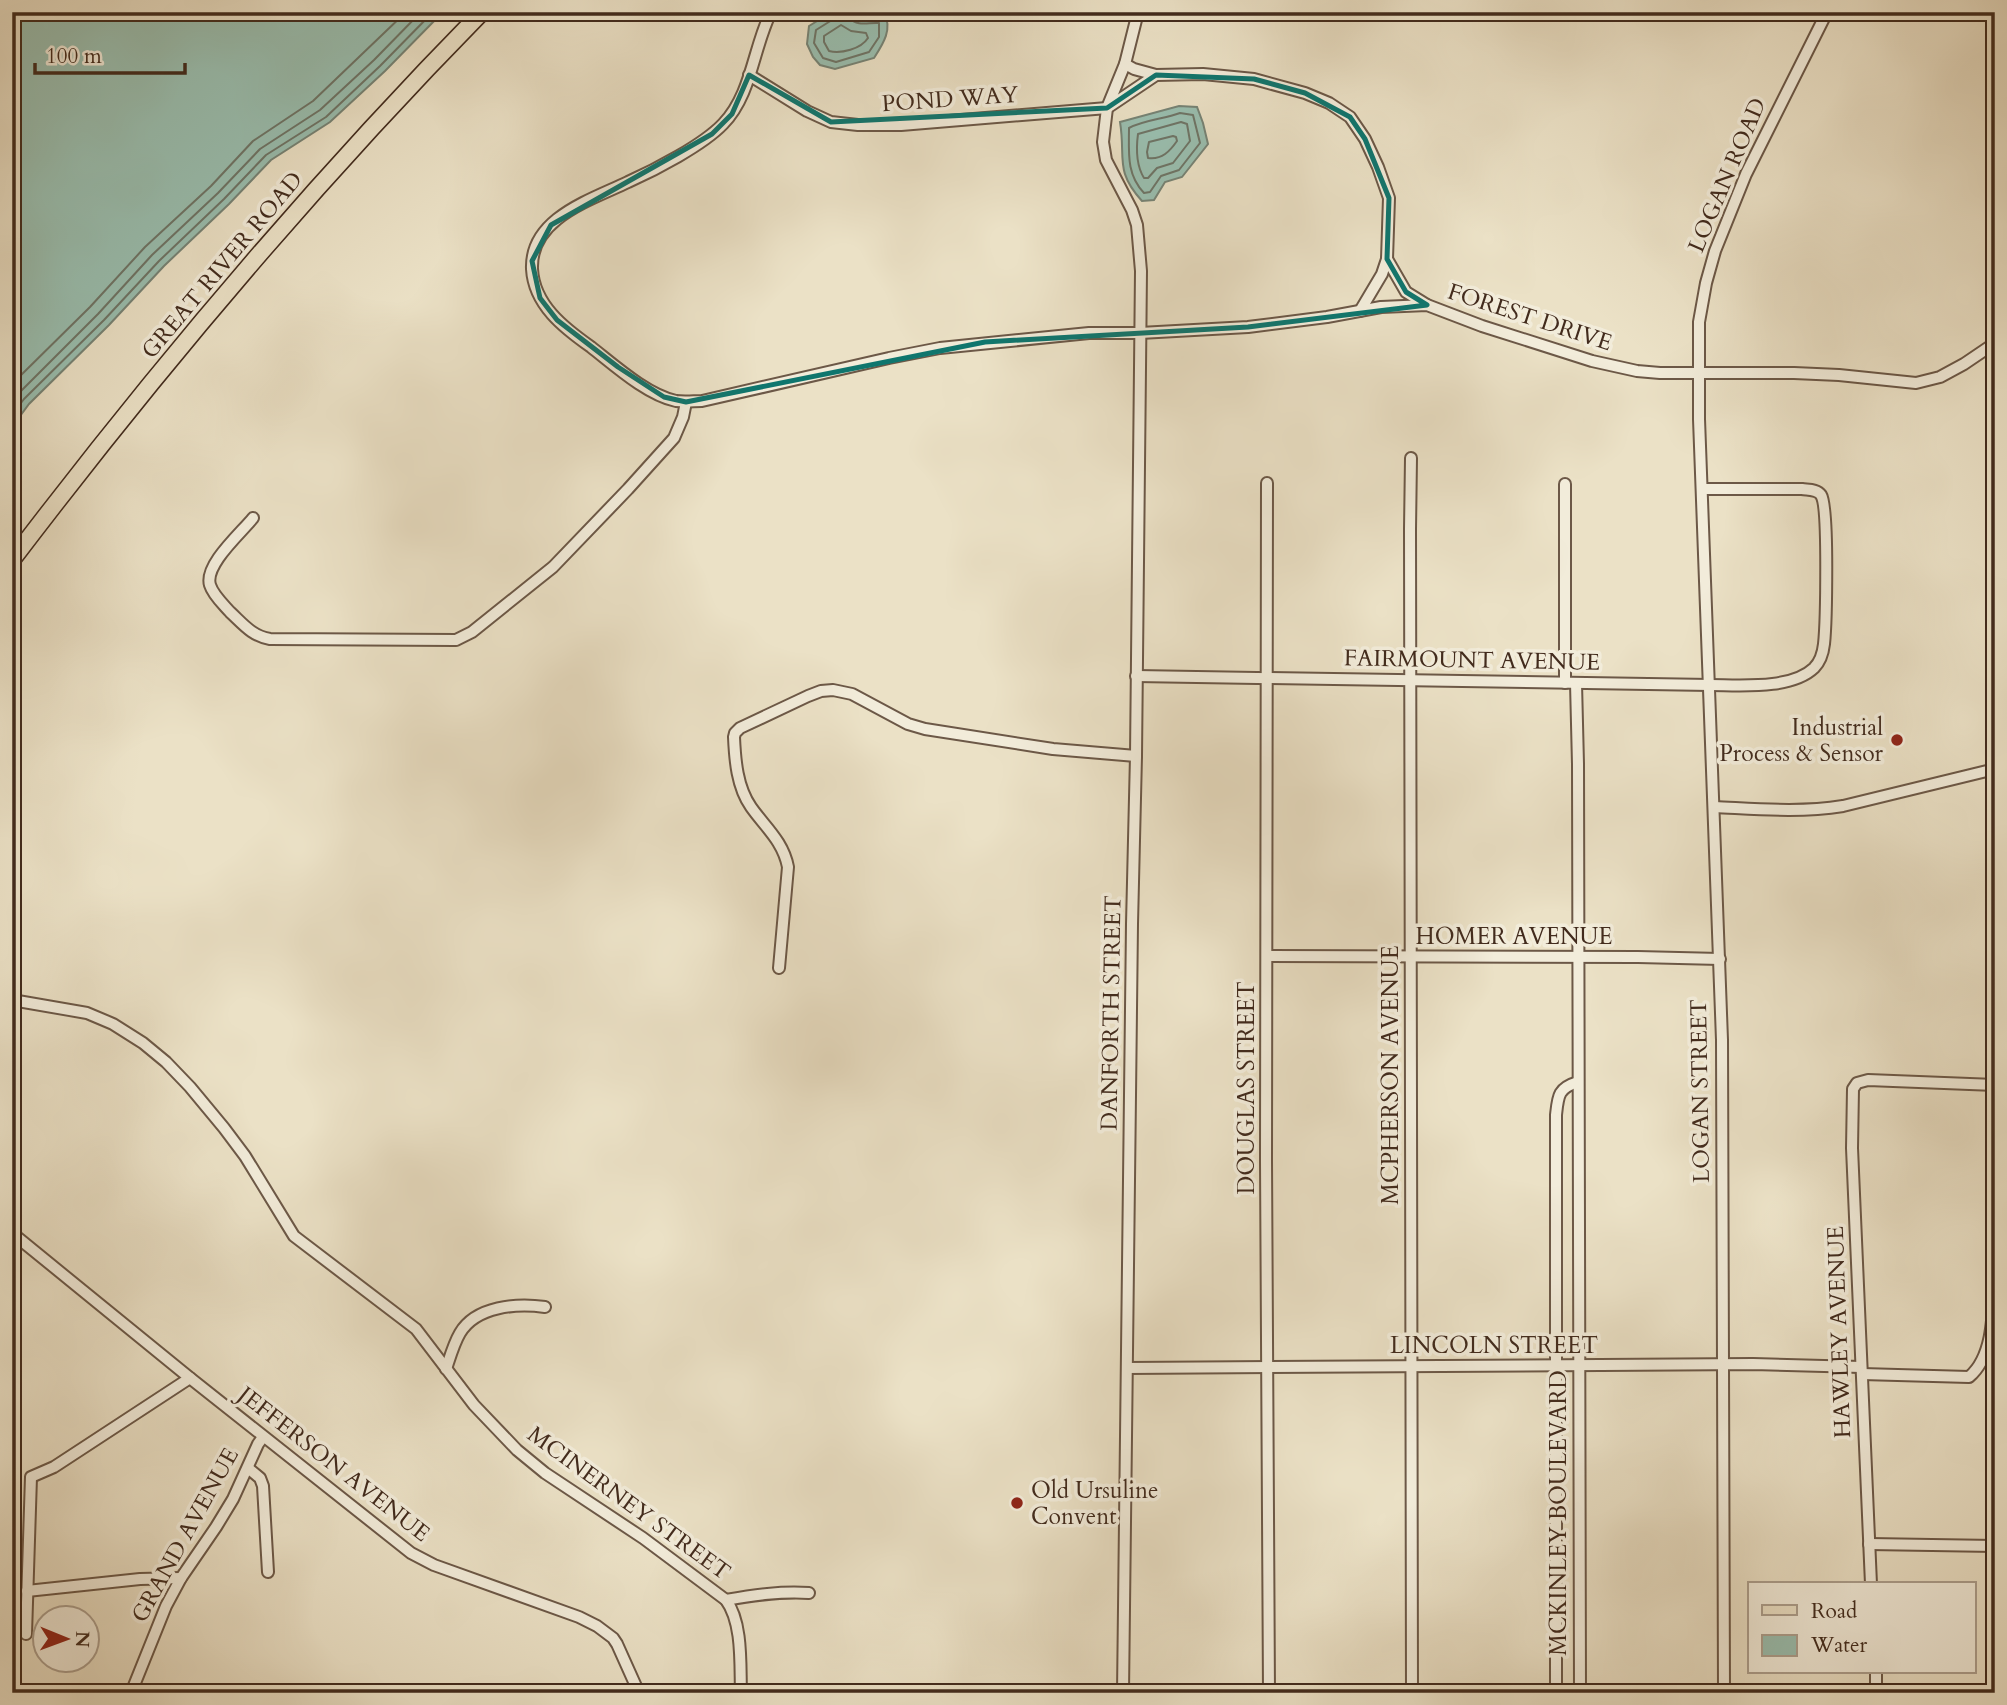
<svg xmlns="http://www.w3.org/2000/svg" width="2007" height="1705" viewBox="0 0 2007 1705" font-family="Cardo,serif">
  <style>
    .water { fill: #99beaf; stroke: #768375; stroke-width: 2 }
    .lines { fill: none; stroke-linecap: round; stroke-linejoin: round }
    .shore { stroke: #6e7466; stroke-width: 2 }
    .minor-casing { stroke: #6c5847; stroke-width: 14 }
    .primary-casing { stroke: #422b1d; stroke-width: 19 }
    .minor { stroke: #f2ecda; stroke-width: 10 }
    .primary { stroke: #ebe1c6; stroke-width: 16 }
    .marked { fill: none; stroke: #0f766e; stroke-width: 5; stroke-linejoin: round }
    .poi-dot { fill: #8f2418; stroke: #f2ecda; stroke-width: 2.5 }
    .labels { text-anchor: middle; dominant-baseline: central; stroke-width: 7; stroke-linejoin: round; paint-order: stroke }
    .street-label { font-size: 23px; fill: #422b1d; stroke: #f2ecda }
    .poi-label { font-size: 23px; fill: #422b1d; stroke: #f2ecda; text-anchor: end }
  </style>
  <rect width="100%" height="100%" fill="#ebe1c6"/>
  <filter id="stains"><feTurbulence type="fractalNoise" baseFrequency=".00286" numOctaves="4"/><feColorMatrix values="0 0 0 0 .2 0 0 0 0 .09 0 0 0 0 .02 0 0 0 .5 -.17"/></filter>
  <radialGradient id="worn" r=".72"><stop offset=".6" stop-color="#630" stop-opacity="0"/><stop offset="1" stop-color="#630" stop-opacity=".3"/></radialGradient>
  <g class="water">
    <path d="M12,12h431l-58,59 -55,51 -59,38 -42,44 -65,62 -55,59 -80,79 -17,23z"/>
    <path d="M832,12h20c10,9 21,3 32,1 9,16 -1,31 -10,45l-39,11 -15,-4 -7,-8 -6,-13 2,-18z"/>
    <path d="M1179,106l18,1 6,16 5,21 -26,33 -17,5 -11,18 -12,1c-28,-31 -16,-43 -22,-79z"/>
  </g>
  <g class="lines">
    <g class="shore">
      <path d="M834,12l-2,8 -16,10 -2,13 9,15 13,4 33,-10 10,-15v-14c-10,-1 -21,4 -30,-5l-1,-6"/>
      <path d="M841,25l10,6 15,2 2,5c-7,11 -27,16 -39,13l-5,-9v-6z"/>
      <path d="M1180,113l13,2 7,28 -21,27 -18,6 -11,16 -6,1c-18,-19 -15,-41 -15,-65 15,-8 35,-9 51,-15z"/>
      <path d="M1181,122l6,2 3,17 -17,22 -16,5 -9,10h-4c-8,-13 -8,-29 -6,-44z"/>
      <path d="M1173,136l3,1 1,4c-7,10 -15,19 -29,17l-1,-6 2,-10z"/>
      <path d="M12,384l78,-77 55,-60 66,-61 42,-45 60,-40 93,-89"/>
      <path d="M12,400l86,-86 54,-59 66,-62 42,-44 60,-39 54,-50 47,-48"/>
      <path d="M12,415l12,-16 80,-79 55,-59 65,-62 42,-44 60,-38 54,-51 53,-54"/>
    </g>
    <g class="minor-casing">
      <g id="minor">
        <path d="M771,12c-18,36 -19,82 -48,112 -20,21 -68,46 -95,58 -37,18 -98,36 -96,87 2,36 32,59 59,78 23,18 56,48 85,54 9,1 18,0 26,0l187,-43 51,-10 149,-15h51l108,-6 79,-10 54,-10 46,-2 55,21 110,35 45,10 23,2h134l45,2 77,8 24,-6 24,-13 31,-21"/>
        <path d="M1125,64l9,5 22,6"/>
        <path d="M749,75l58,36 24,11 27,3h43l206,-17 49,-33 47,-1 51,5 51,14 24,10 21,14 15,22 13,28 11,31 -2,61 -5,15 -22,37"/>
        <path d="M1387,259l19,33 21,13"/>
        <path d="M1411,458l-1,71 2,1164"/>
        <path d="M1267,483l-1,678 3,532"/>
        <path d="M1565,484v199"/>
        <path d="M253,518c-12,15 -49,47 -43,67 3,10 13,19 20,27 13,12 22,24 40,27l186,1 16,-8 81,-65 75,-78 46,-51 9,-21 3,-15"/>
        <path d="M1136,676l574,9c29,0 81,5 104,-17 6,-6 9,-15 10,-24 2,-19 5,-137 -3,-149 -4,-6 -13,-5 -19,-6h-100"/>
        <path d="M1576,683l2,81 2,929"/>
        <path d="M1715,807c43,2 85,6 128,-1l152,-37"/>
        <path d="M1267,956l371,1 82,2"/>
        <path d="M779,968l9,-101c-5,-26 -23,-40 -37,-60 -14,-20 -16,-47 -17,-70l1,-4 5,-5 68,-32 13,-5 12,-1 19,4 56,30 17,5 128,20 83,7"/>
        <path d="M12,1000l75,13 26,11 30,19 23,19 24,25 34,41 21,28 49,80 122,93 58,76 43,45 28,23 98,65 83,62c17,23 14,65 15,93"/>
        <path d="M12,1233l178,145 221,175 23,12 145,52 18,9 16,12 4,6 22,49"/>
        <path d="M1127,1368l626,-4 108,3"/>
        <path d="M446,1369c4,-12 8,-26 14,-36 16,-27 57,-30 85,-26"/>
        <path d="M1862,1374l107,3c24,-20 24,-62 25,-92"/>
        <path d="M248,1468l12,10 3,8 5,86"/>
        <path d="M1869,1544l126,2"/>
        <path d="M1871,1584l-19,-436 1,-59 4,-6 11,-3 127,5"/>
        <path d="M27,1591l113,-12 41,-1"/>
        <path d="M726,1600c28,-5 55,-9 83,-7"/>
        <path d="M26,1634l5,-157 23,-10 136,-89"/>
        <path d="M1876,1672v21"/>
        <path d="M131,1693l35,-87 15,-28 35,-51 17,-28 25,-55 5,-7"/>
        <path d="M1123,1693l9,-769 4,-168 5,-485 -4,-46 -5,-15 -26,-50 -3,-18 4,-34 18,-44 13,-52"/>
        <path d="M1556,1693v-578c2,-19 2,-27 22,-33"/>
        <path d="M1724,1693l-2,-653 -23,-621v-97l7,-39 9,-32 31,-77 81,-162"/>
      </g>
    </g>
    <g class="primary-casing">
      <path id="primary" d="M12,560c146,-192 301,-376 470,-548"/>
    </g>
    <use href="#minor" class="minor"/>
    <use href="#primary" class="primary"/>
  </g>
  <path class="marked" d="M749,75l82,47 276,-14 49,-33 98,4 51,14 45,24 15,22 24,59 -2,61 19,33 21,13 -179,22 -263,15 -299,60 -22,-5 -46,-30 -61,-47 -17,-22 -8,-37 19,-36 161,-91 20,-20z"/>
  <g class="poi-dot">
    <circle cx="1897" cy="740" r="7"/>
    <circle cx="1017" cy="1503" r="7"/>
  </g>
  <g class="labels">
    <g class="street-label">
      <text transform="translate(950 99) rotate(-4)">POND WAY</text>
      <text transform="translate(1727 175) rotate(-67)">LOGAN ROAD</text>
      <text transform="translate(222 265) rotate(-50)">GREAT RIVER ROAD</text>
      <text transform="translate(1530 317) rotate(18)">FOREST DRIVE</text>
      <text transform="translate(1472 660) rotate(1)">FAIRMOUNT AVENUE</text>
      <text x="1514" y="936">HOMER AVENUE</text>
      <text transform="translate(1111 1013) rotate(-89)">DANFORTH STREET</text>
      <text transform="translate(1390 1075) rotate(-90)">MCPHERSON AVENUE</text>
      <text transform="translate(1246 1088) rotate(-90)">DOUGLAS STREET</text>
      <text transform="translate(1700 1091) rotate(-91)">LOGAN STREET</text>
      <text transform="translate(1839 1332) rotate(-92)">HAWLEY AVENUE</text>
      <text x="1494" y="1345">LINCOLN STREET</text>
      <text transform="translate(334 1464) rotate(38)">JEFFERSON AVENUE</text>
      <text transform="translate(629 1503) rotate(36)">MCINERNEY STREET</text>
      <text transform="translate(1558 1513) rotate(-90)">MCKINLEY BOULEVARD</text>
      <text transform="translate(185 1535) rotate(-61)">GRAND AVENUE</text>
    </g>
    <g class="poi-label">
      <text x="1883" y="727">Industrial<tspan x="1883" dy="26">Process &amp; Sensor</tspan></text>
      <text x="1031" y="1490" text-anchor="start">Old Ursuline<tspan x="1031" dy="26">Convent</tspan></text>
    </g>
  </g>
  <rect width="2007" height="1705" fill="none" stroke="#ebe1c6" stroke-width="42"/>
  <rect x="14" y="14" width="1979" height="1677" fill="none" stroke="#422b1d" stroke-width="3.5"/>
  <rect x="21" y="21" width="1965" height="1663" fill="none" stroke="#422b1d" stroke-width="2"/>
  <rect x="1748" y="1582" width="228" height="91" fill="#f2ecda" stroke="#ac9f8e" stroke-width="2"/>
  <rect x="1762" y="1605" width="35" height="10" fill="#ebe1c6" stroke="#ac9f8e" stroke-width="2"/>
  <text x="1811" y="1618" font-size="21" fill="#422b1d">Road</text>
  <rect x="1762" y="1635" width="35" height="21" fill="#99beaf" stroke="#ac9f8e" stroke-width="2"/>
  <text x="1811" y="1652" font-size="21" fill="#422b1d">Water</text>
  <g transform="translate(66 1639) rotate(91)"><circle r="33" fill="#f2ecda" stroke="#ac9f8e" stroke-width="2"/>
  <path d="M0-5L12 26L0 18L-12 26Z" fill="#8f2418"/>
  <text y="-10" font-size="19" font-weight="bold" text-anchor="middle" fill="#422b1d">N</text>
  </g>
  <path d="M35 63v10h150v-10" fill="none" stroke="#422b1d" stroke-width="3.5"/>
  <text x="46" y="63" font-size="21" fill="#422b1d" stroke="#f2ecda" stroke-width="5" paint-order="stroke">100 m</text>
  <rect width="100%" height="100%" filter="url(#stains)"/>
  <rect width="100%" height="100%" fill="url(#worn)"/>
</svg>
